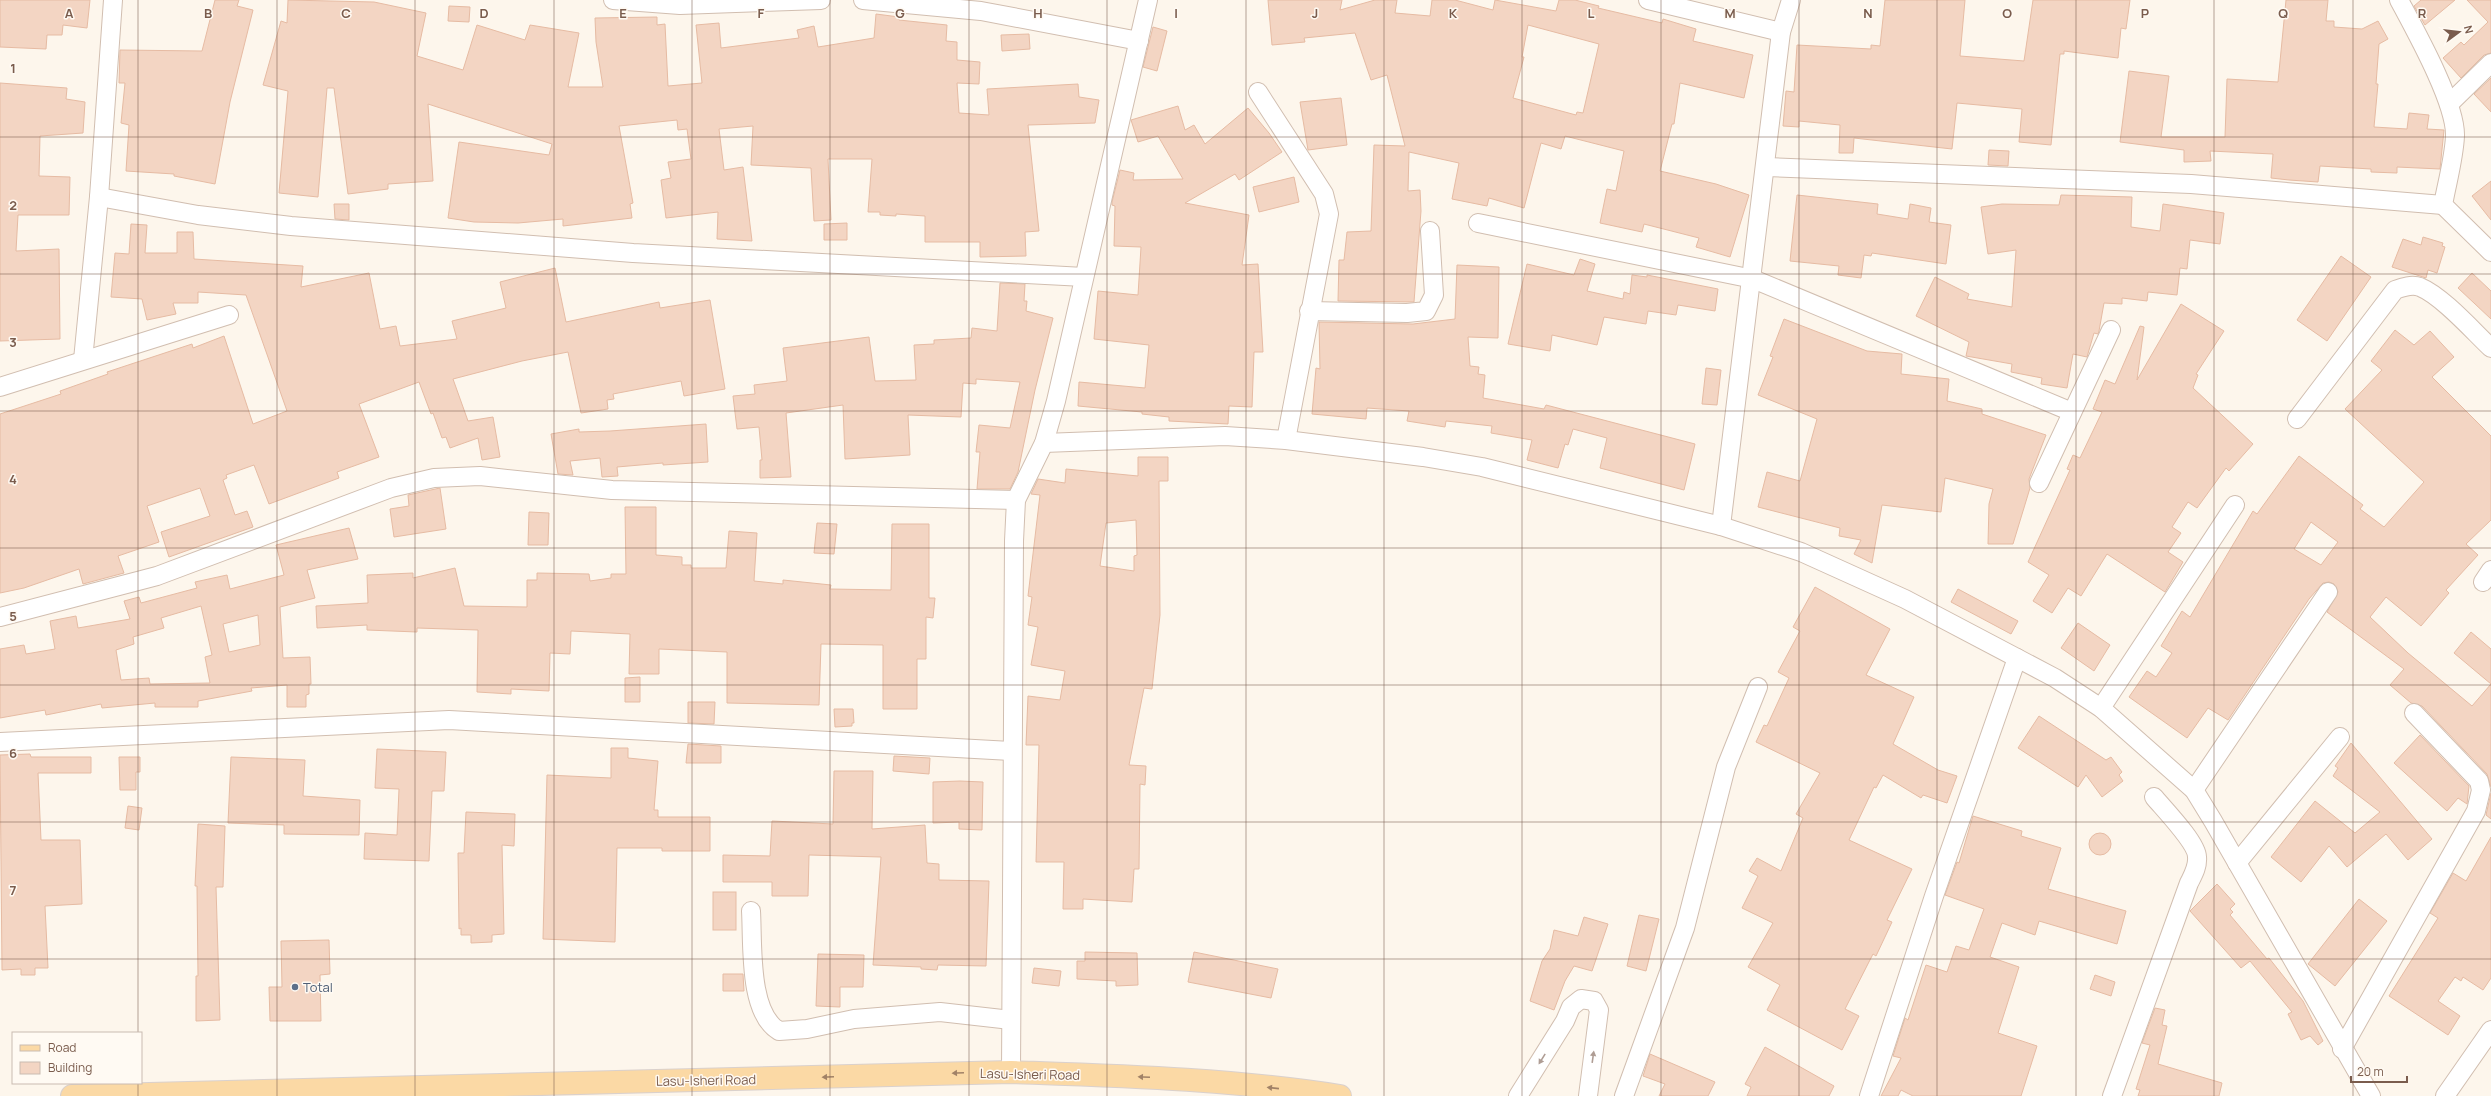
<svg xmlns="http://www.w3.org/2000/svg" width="2491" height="1096" viewBox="0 0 2491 1096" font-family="Manrope,sans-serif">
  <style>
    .building { fill: #f3d5c3; stroke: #e6bba3; fill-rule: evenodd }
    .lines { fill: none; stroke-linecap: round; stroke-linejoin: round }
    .minor-casing { stroke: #d1beb0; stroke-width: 20 }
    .major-casing { stroke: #dad1cd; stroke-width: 24 }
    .minor { stroke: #fff; stroke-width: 18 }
    .major { stroke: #fbd9a5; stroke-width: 22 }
    .oneway { fill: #af9d94 }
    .oneway2 { fill: #a18267 }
    .grid { fill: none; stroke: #7a5c4d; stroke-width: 1; stroke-opacity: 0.55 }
    .service-dot { fill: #5c6f8a; stroke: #fffaf3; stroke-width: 1.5 }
    .labels { text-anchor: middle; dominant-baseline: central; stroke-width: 3; stroke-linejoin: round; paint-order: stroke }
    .service-label { font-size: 13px; fill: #4e5e75; stroke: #fffaf3; text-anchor: start }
    .street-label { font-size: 13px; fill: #7a5c4d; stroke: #fffaf3 }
    .grid-label { font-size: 13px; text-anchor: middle; font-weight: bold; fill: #7a5c4d; stroke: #fffaf3; stroke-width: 3; stroke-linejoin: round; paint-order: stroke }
  </style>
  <rect width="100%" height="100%" fill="#fdf6ec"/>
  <g class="building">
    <path d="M0,0h90l-3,28 -24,-3 -1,10h-15l-1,14 -46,-2z"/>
    <path d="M215,0h24l-2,6 16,4 -23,92 -15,82 -41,-8v-2l-48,-3 3,-46 -8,-2 4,-40h-6l1,-33 82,1z"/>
    <path d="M288,0l86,2 52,11 -9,43 46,14 14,-45 48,15 5,-15 49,8 -11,54h35l-7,-45 -1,-24 62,-1v8l8,-1 3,62 34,-3 -6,-58 23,-2 2,25 78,-10 -2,-8 17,-4 4,21 56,-9 2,-24 23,3v3l48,5 -1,16 11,1v18l23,2 -1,22 -22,-1 2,30 30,2 -2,-26 91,-5 1,13 20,3 -4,23 -67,2 11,106 -14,1 1,24 -46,1v-15h-55v-26l-29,-2v2l-16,-1v-3h-12l4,-53h-44l3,61 -17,1 -3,-53 -60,-3 2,-39 -34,3 5,41 19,-3 9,74 -35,-2 1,-27 -52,6 -5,-38 10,-2 -3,-16 23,-3 -4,-30 -9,1 -1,-10 -58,6 14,77 -3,1 2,14 -69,8v-7l-45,4 -44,-1 -26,-4 11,-76 90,13 3,-11 -124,-40 5,77 -45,3v5l-40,5 -14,-106h-7l-9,109 -39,-4 9,-102 -25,-6 18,-64 6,2z"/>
    <path d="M1268,0h74l-2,10 35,-10h22l-2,13 35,3 2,-16h23l38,10 2,-10 61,11 3,-11h16l24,6 -1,2 64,15 1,-4 33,10 -3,12 60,14 -9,43 -64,-15 -6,41h-2l-12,47 56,13 33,11 -19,62 -34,-10 3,-9 -55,-14 -2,8 -42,-9 7,-34 9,2 8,-40 -59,-15 -4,13 -20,-6 -17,65 -35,-10 -2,8 -35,-7 7,-36 -50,-11 -1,39 12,-1 1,21 -7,91 -76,-1 1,-41h5l3,-28 24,-1 3,-86 31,1 -18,-71 -16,5 -16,-47 -51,5 1,4 -33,3zM1528,25l71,19 -16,69 -6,-1 -1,3 -63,-17 11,-41h-2z"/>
    <path d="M1885,0h80l-5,56 64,5 9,-61h97l-4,29 -5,-1 -3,30 -54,-7v3h-4l-9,91 -32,-3 3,-33 -65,-6 -5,46 -98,-11 -1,15h-14l1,-28 -41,-4v6l-16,-1 3,-35 8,1 3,-47 74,4v-4l9,1z"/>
    <path d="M2286,0h42l-2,21h8v6l28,2 16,-8 10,18 -9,5 -3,40h2l-4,43 33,2 2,-16 20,2 -2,14 17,1 -4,39 -43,-2v6l-26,-1v-3l-51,-3 -2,16 -29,-2 -18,-2 2,-24 -63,-3 1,10 -27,1v-12l-64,-8 9,-71 40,5 -8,61h64l2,-58 51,3z"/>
    <path d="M2421,0h34l-30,25 -11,-19z"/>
    <path d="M2467,0h24v53l-7,2 -23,23 -18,-20 18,-16 3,3 24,-23z"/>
    <path d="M449,6l21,1 -1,15 -21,-1z"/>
    <path d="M1153,27l14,4 -10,40 -14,-4z"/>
    <path d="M1029,34l1,15 -28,2 -1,-16z"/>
    <path d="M2491,78v34l-17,-18z"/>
    <path d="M0,83l67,5 -1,11 19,3 -2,31 -43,3 -1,40 31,1 -1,38h-51l-2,36 43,-2 1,90 -60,2z"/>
    <path d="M1341,98l6,47 -39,5 -8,-48z"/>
    <path d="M1178,106l7,24 9,-5 11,19 43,-36 21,25 13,19 -43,28 -4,-6 -50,29 64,12 -7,50 16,-1 5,88h-9l-2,55 -23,-1 -1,18 -59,-3v-4l-27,-3v-2l-64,-6 1,-24 66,6 4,-43 -55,-6 4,-48 40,4 3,-48 -27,-1 1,-40 -3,-1v-3l8,-32 14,3 -1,7 50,-1 -25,-43 -20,6 -7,-22z"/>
    <path d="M1989,150l20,1 -1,15 -20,-1z"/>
    <path d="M1294,177l5,25 -40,10 -6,-25z"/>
    <path d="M2491,181v39l-19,-24z"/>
    <path d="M1797,195l81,9 -1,10 31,5 2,-15 21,4 -2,14 22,3 -5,39 -74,-11 -1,3 -7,-1 -3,23 -23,-3 1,-9 -49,-5z"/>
    <path d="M2061,195l71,2 -1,30 29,4 3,-27 61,9 -4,31 -30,-4 -3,29 -7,-1 -3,27 -29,-3 -1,9 -25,-3v6l-18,-1 -5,28 -1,3 -4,-1 -7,24 -14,-3 -6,34 -26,-4 1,-6 -31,-6 1,-8 -46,-8 3,-14 -53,-26 19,-39 34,17 -2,5 45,8 4,-57 -28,4 -7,-47 21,-3 57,1z"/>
    <path d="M334,204h15v16l-14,-1z"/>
    <path d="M847,223v17h-23v-16z"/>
    <path d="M131,224l16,1 -2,28h32v-21h16l1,27 109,7 -2,21 68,-14 11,56 16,-3 4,20 57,-7 -5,-18 54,-13 -6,-26 55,-14 11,54 93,-20 1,6 50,-8 15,89 -41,7 -3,-15 -68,13 1,5 -7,1 1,9 -27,4 -13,-61 -46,9 -69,18 15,42 25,-4 7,40 -18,3 -4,-22 -28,10 -4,-11 -4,1 -9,-25 -2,1 -12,-32 -60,22 20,53 -42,15 2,6 -70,26 -15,-39 -28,10 1,3 -4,2 12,35 12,-4 6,16 -84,30 -8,-25 49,-16 -10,-28 -53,18 12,36 -41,14 6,17 -41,11 -4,-15 -55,19 -24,5v-179l61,-20 -1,-3 48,-17 -1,-2 85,-28 1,4 31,-12 29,88 34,-13 -41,-116 -48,-3v11h-25l3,11 -29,6 -5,-21 -31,-2 4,-44 14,1z"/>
    <path d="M2423,237l20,6 -1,3 3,1 -8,26 -9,-3 -2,8 -34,-11 11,-28 18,6z"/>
    <path d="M2341,256l30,21 -44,64 -30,-21z"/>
    <path d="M1580,259l15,5 -8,27 36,8 1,-7 6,2 2,-19 15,2v-2l71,14 -3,22 -37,-6 -2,10 -28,-4 -2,13 -42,-7 -7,28 -45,-10 -2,16 -42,-7 19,-80 47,11z"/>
    <path d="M1457,265l42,2 -1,71 -30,-1 2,29 9,1 -1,7 7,1 -2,23 61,11 2,-4 149,39 -11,46 -84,-22 7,-30 -34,-9 -5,16 -3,-1 -7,24 -31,-8 5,-20 -41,-7 1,-7 -46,-5 -1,6 -38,-6 2,-10 -42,-3 -1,11 -54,-5 4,-46 4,1 -1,-47 94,2 42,-5z"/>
    <path d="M2472,273l19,18v28l-33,-31z"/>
    <path d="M1000,283l25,1 -1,17h3l-1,10 27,7 -18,72 -17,82 -8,17h-33l3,-37h-4l3,-27 31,3 10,-46 -31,-2 -13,-1v5l-13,-1 -2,34 -53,-2 2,40 -65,4 -2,-54 -57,8 5,64 -31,1v-18h2l-3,-33 -22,2 -4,-33 22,-2 -1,-9 33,-4 -4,-33 86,-11 6,44 41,-1 -2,-35 20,-1v-4l37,-2 1,-10 25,3z"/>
    <path d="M2181,304l43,27 -28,43 2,1 -5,13 60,56 -24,27 -3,-3 -29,40 -9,-6 -16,25 9,6 -13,19 15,10 -18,30 -58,-38 -26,42 -13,-8 -16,25 -19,-12 16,-26 -21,-13 42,-92 -3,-1 6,-14 7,3 22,-46 -9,-3 12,-29 10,4 25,-58 4,1 -7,53z"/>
    <path d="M1784,319l83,32 35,3 -1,20 48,5 -2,22 35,8v5l64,21 -17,44 1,9 -17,56h-25l1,-40 4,-15 -48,-11 -4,34 -59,-7 -10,58 -18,-9 7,-14 -22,-4 1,-8 -82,-21 9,-35 33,9 17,-62 -59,-24 15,-38 -3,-1z"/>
    <path d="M2395,330l19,15 16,-14 24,26 -22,20 59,59v84l-25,24 12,11 -32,35 3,3 -28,33 -35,-29 -16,20 38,36 64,53 19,-22 -37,-31 17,-21 20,17v138l-4,-13 -65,-68 -11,-3 -21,-18 14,-16 -77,-57 11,-20 -4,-8 -5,-2 -6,1 -14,16 -81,121 -20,-12 -21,30 -58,-41 18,-26 9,6 16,-24 -11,-7 21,-35 8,6 63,-106 4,3 42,-58 64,49 -3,4 24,18 40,-45 -79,-73 37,-39 -11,-9zM2311,522l27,20 -17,23 -27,-16z"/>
    <path d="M1706,368l15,2 -4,35 -15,-1z"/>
    <path d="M706,424l2,38 -45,3v-2l-46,4 1,9 -16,1 -2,-19 -30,3 3,14 -15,-1 -7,-40 28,-5v3l31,-1z"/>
    <path d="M1138,457h30v24h-9l1,134 -8,74 -8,-1 -15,77 17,1 -1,19 -5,-1 -1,85h-5l-2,33 -49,-3v10h-20l1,-47h-28l3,-117h-13l2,-49 32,4 5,-29 -34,-6 7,-38 -10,-2 4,-28 -4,-1 12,-101 -9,-1 7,-15 27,4 1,-14 72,7zM1136,520l1,35 -3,1v15l-34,-5 6,-43z"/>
    <path d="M440,488l6,41 -52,8 -4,-28 19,-3 -1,-11z"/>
    <path d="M625,507h31v48l26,2v8h9v3h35l3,-37 28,2 -3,48 29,3v-4l48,5 -1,4 61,1 1,-66h37v74h6l-2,20 -7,-1v42h-9v50h-34v-64l-62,-1 -2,61 -92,-2v-51l-68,-3v25h-30l1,-40 -59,-3 -1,23 -20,-1 -1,38 -38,-2v5l-34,-2 1,-62 -61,-2v4l-50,-2v-5l-50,3 -1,-22 52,-3 -1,-28 46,-2v5l42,-10 9,38 63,1v-27h10v-7l52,1 1,7 21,-3v-4h15z"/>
    <path d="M529,512l20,1 -1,32h-20z"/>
    <path d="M817,523l20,1 -3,30 -20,-1z"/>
    <path d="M349,528l9,31 -51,11 8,28 -35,9 3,51 27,-1 1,27h-2v10l-3,1v12h-19v-22l-36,3 1,3 -54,10v6h-43v-4l-53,5 -1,-4 -55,11 -1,-5 -45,8v-69l24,-4 2,9 29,-5 -5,-28 26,-5 2,12 52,-9 -6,-18 15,-4 2,6 56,-15 -2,-6 32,-7 3,14 54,-14 -8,-30zM201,606l11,49 -7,2 5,26 -60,1 -1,-6 -28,2 -5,-30 18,-6 -1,-7 31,-9 -3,-10zM258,615l2,30 -31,7 -6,-28z"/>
    <path d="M1815,587l75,42 -24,46 48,22 -21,47 45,26 19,6 -10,27 -24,-8 -2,3 -38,-23 -7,13 -2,-1 -25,53 63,29 -25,51 5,2 -16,34 -3,-2 -28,55 14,7 -17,34 -75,-40 13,-25 -32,-18 25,-44 -31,-15 16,-32 -9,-5 8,-13 24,13 22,-53 -7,-4 24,-41 -64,-31 8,-17 3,1 22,-48 -11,-6 22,-41 -7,-4z"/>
    <path d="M1958,589l60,32 -7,13 -60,-32z"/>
    <path d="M2078,623l32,22 -16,26 -33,-23z"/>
    <path d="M640,677v25h-15v-24z"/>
    <path d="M688,702h27l-1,22 -26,-1z"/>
    <path d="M834,709h19l1,14h-2v3l-17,1z"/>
    <path d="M2039,716l67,44 5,-3 11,15 -3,3 4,6 -21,16 -16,-22 -8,12 -60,-39z"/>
    <path d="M2420,735l49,51 -2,18 -9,-6 -11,13 -53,-48z"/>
    <path d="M2351,743l81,96 -24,21 -22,-26 -39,33 -18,-21 -28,36 -30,-25 44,-56 40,32 25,-21 -47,-36 5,-8 -3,-2z"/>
    <path d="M688,744l33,2v17h-35z"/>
    <path d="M611,748h17v10l30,3 -4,49h4v7h52v34h-48v-3h-45l-2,94 -72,-3 4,-164 64,3z"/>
    <path d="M377,749l69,3 -2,39h-12l-3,70 -65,-2 1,-26 32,2 2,-46 -24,-1z"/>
    <path d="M30,754l1,3h60v16h-53l3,67h39l2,64 -37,2 3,62h-13v7h-14v-6l-19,1 -2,-215z"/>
    <path d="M894,756l36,2 -1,16 -36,-3z"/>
    <path d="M119,757h21v15h-4v18h-16z"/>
    <path d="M231,757l74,3 -2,36 57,4 -1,35 -75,-1v-9l-56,-2z"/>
    <path d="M834,771h39l-1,58 53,-4 2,38 12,1v16l50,1 -3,85 -48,-1 -1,5 -16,-1v-2l-48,-2 8,-108 -72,-2 -1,41h-36v-14h-49v-27l47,1 2,-35 61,3z"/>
    <path d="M960,781l23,1 -1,48 -23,-1v-7l-26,1v-41z"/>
    <path d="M2491,793v26l-5,-4z"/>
    <path d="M128,806l14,2 -3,22 -14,-2z"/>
    <path d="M466,812l49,2 -1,32 -12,-1 2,89 -12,1v7l-21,1v-8h-10v-7l-2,1 -1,-76h6z"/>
    <path d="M1973,816l49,15 -1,5 40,12 -13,41 78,22 -9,33 -78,-23 -4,14 -33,-12 -12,34 29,10 -21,66 39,13 -16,50h-108l-12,-6 -3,6h-17l20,-38 -8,-2 12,-38 3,2 18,-55 21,7 9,-26 13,4 15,-41 -39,-14 12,-33 2,1z"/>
    <path d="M198,824l27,2 -2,61h-7l4,133 -24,1v-45h2l-1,-90h-2z"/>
    <circle cx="2100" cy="844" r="11"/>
    <path d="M2491,837v141l-8,12 -20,-13 -2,4 -6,-4 -17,24 22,15 -12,19 -59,-39 49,-78 -8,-5 23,-40 13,8z"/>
    <path d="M2217,884l18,20 -5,5 3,3 -3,3 37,44 2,-1 34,43 20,40 -5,4 -8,-9 -9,4 -13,-26 4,-2 -42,-51 -9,7 -51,-57z"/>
    <rect x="713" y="892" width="23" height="38"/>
    <path d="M2359,899l28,22 -52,65 -27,-22z"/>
    <path d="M1639,915l20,4 -13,52 -19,-5z"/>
    <path d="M1584,917l24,7 -16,47 -18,-5 -9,15 -11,29 -24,-9 12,-40 8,-12 4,-19 24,6z"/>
    <path d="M329,940l1,34 -10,1 1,46h-51l-1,-34h13l-1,-46z"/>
    <path d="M1085,952l52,1 1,32 -22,1v-5l-39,-2v-18h8z"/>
    <path d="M1194,952l84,17 -7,29 -83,-16z"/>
    <path d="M818,954l46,1 -1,32h-23v20l-24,-1z"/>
    <path d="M1034,968l27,3 -2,15 -27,-3z"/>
    <path d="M723,974h20l1,17h-21z"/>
    <path d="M2095,975l20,7 -4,14 -21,-7z"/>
    <path d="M2155,1008l10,2 -3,15 5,1 -9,38 64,19 -3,13h-81l2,-6 -4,-1 14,-44 -8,-2z"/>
    <path d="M1765,1047l69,39 -5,10h-82l4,-9 -6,-3z"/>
    <path d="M1650,1054l65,28 -7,14h-49l6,-12 -22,-8z"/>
  </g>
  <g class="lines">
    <g class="minor-casing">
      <g id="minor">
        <path d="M613,0l67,5 141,-5"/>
        <path d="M863,0l118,11 158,30"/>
        <path d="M1648,0l133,32"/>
        <path d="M2399,0c16,30 57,103 56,136 -1,22 -8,47 -12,69l48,47"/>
        <path d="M1258,92l66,102 5,20 -43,226"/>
        <path d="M2449,104l42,-41"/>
        <path d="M1766,167l425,17 252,21"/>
        <path d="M99,197l99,18 93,11 342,27 451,24"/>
        <path d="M1478,223l275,56 319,133"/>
        <path d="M1309,311l98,2 19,-2 8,-16 -4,-64"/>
        <path d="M83,360l16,-163 14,-197"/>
        <path d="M0,387l229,-72"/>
        <path d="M2297,419l98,-129c8,-3 17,-6 25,-3 22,9 53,44 71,61"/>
        <path d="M1044,443l181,-7 61,4 137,17 59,10 239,59 80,26 104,47 150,79 46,30 93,82 19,31 158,275"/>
        <path d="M2039,483l72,-153"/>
        <path d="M1721,526l60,-494 10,-32"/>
        <path d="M2483,582l8,-12"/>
        <path d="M0,617l157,-41 234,-88 43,-10 46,-2 132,14 404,10"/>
        <path d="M2101,708l134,-203"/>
        <path d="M0,742l449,-22 562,31"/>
        <path d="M2194,790l134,-198"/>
        <path d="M2237,863l103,-126"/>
        <path d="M751,911c2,32 -3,102 28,120l28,-2 47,-10 86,-7 71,8"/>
        <path d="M2342,1049l134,-238 5,-21 -2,-9 -65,-68"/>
        <path d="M1011,1072l3,-531 2,-41 28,-57 12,-42 92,-401"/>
        <path d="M1518,1096l47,-75 6,-14 10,-8 13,2 5,9 -11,86"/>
        <path d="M1624,1096l61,-168 41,-161 32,-80"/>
        <path d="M1869,1096l65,-200 83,-238"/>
        <path d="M2112,1096l77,-213c4,-8 9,-16 8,-26 0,-14 -33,-48 -43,-60"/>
        <path d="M2445,1096l46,-66"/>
      </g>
    </g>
    <g class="major-casing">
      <path id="major" d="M72,1096l939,-24c110,4 220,7 329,24"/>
    </g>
    <use href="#minor" class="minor"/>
    <use href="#major" class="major"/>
  </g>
  <defs><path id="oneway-solid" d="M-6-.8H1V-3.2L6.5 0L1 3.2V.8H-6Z"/></defs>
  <g class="oneway">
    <use href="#oneway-solid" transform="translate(1593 1057) rotate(-82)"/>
    <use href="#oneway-solid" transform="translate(1542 1059) rotate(122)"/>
  </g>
  <g class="oneway2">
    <use href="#oneway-solid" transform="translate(958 1073) rotate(178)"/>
    <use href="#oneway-solid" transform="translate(828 1077) rotate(178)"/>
    <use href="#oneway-solid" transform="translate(1144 1077) rotate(-178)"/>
    <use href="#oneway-solid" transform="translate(1273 1088) rotate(-174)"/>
  </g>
  <path class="grid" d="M138,0v1033M277,0v1096M415,0v1096M554,0v1096M692,0v1096M830,0v1096M969,0v1096M1107,0v1096M1246,0v1096M1384,0v1096M1522,0v1096M1661,0v1096M1799,0v1096M1937,0v1096M2076,0v1096M2214,0v1096M2353,0v1096M0,137h2491M0,274h2491M0,411h2491M0,548h2491M0,685h2491M0,822h2491M0,959h2491M138,1083v13"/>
  <circle class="service-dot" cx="295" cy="987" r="4"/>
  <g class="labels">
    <g class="service-label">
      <text x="303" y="987">Total</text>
    </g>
    <g class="street-label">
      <text transform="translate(1030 1074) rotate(1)">Lasu-Isheri Road</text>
      <text transform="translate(706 1080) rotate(-1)">Lasu-Isheri Road</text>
    </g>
  </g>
  <g class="grid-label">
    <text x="69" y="18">A</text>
    <text x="208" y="18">B</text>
    <text x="346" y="18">C</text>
    <text x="484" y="18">D</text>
    <text x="623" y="18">E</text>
    <text x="761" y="18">F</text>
    <text x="900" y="18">G</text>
    <text x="1038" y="18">H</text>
    <text x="1176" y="18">I</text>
    <text x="1315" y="18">J</text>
    <text x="1453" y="18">K</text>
    <text x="1591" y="18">L</text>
    <text x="1730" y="18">M</text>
    <text x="1868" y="18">N</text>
    <text x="2007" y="18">O</text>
    <text x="2145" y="18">P</text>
    <text x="2283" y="18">Q</text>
    <text x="2422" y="18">R</text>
    <text x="13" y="73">1</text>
    <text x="13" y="210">2</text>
    <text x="13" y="347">3</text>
    <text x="13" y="484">4</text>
    <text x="13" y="621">5</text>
    <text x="13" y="758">6</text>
    <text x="13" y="895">7</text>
  </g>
  <rect x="12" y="1032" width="130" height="52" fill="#fffaf3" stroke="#cabbb1"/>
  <rect x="20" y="1045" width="20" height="6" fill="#fbd9a5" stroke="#cabbb1"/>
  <text x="48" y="1052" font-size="12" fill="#7a5c4d">Road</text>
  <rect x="20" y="1062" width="20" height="12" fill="#f3d5c3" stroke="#cabbb1"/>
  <text x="48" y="1072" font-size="12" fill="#7a5c4d">Building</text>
  <g transform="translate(2459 32) rotate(75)" stroke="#fffaf3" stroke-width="3" paint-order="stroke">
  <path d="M0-3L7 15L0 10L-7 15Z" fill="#7a5c4d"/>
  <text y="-6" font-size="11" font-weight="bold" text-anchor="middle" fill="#7a5c4d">N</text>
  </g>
  <path d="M2351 1076v6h56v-6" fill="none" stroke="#7a5c4d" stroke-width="2"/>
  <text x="2357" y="1076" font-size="12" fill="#7a5c4d" stroke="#fffaf3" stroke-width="3" paint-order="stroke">20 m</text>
</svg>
